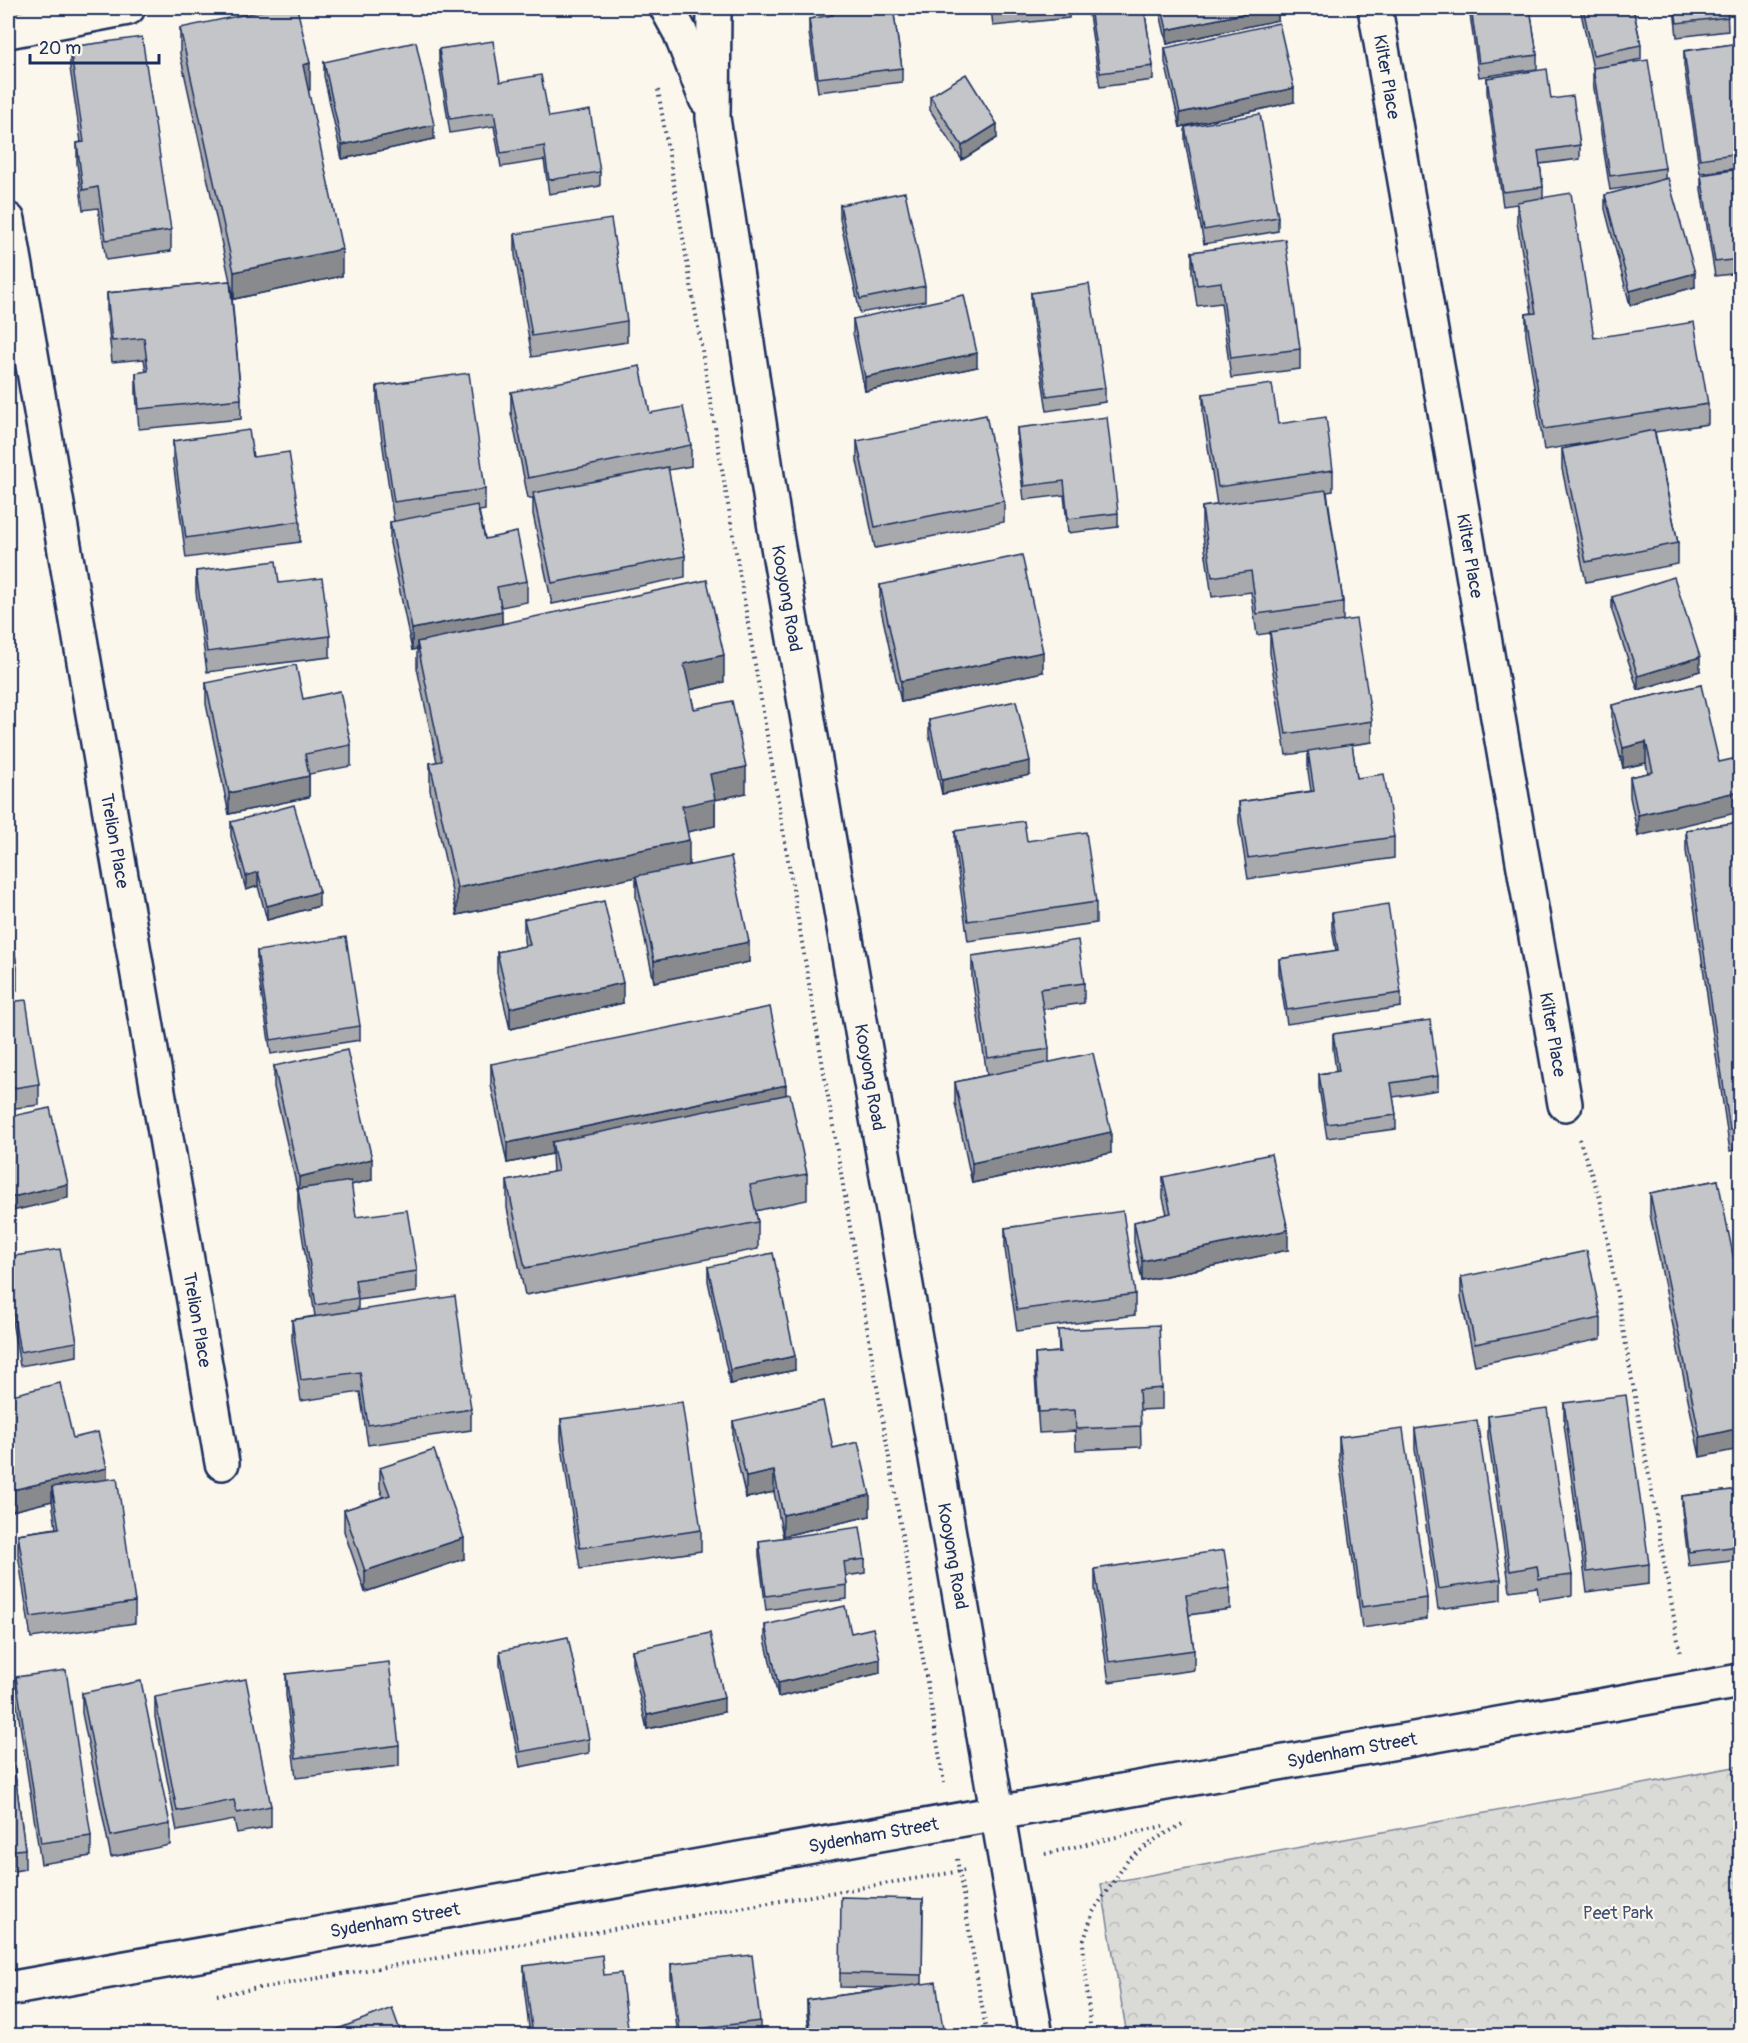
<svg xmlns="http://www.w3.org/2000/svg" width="1748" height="2043" viewBox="0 0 1748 2043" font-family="Pangolin,sans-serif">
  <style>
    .forest { fill: url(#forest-crowns); stroke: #7a849a; stroke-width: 1.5 }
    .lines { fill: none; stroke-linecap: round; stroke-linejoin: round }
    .street-casing { stroke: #1b2f5e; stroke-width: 38 }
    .secondary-casing { stroke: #1b2f5e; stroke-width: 38 }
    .path { stroke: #1b2f5e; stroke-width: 4; stroke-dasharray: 1.5 4.5; stroke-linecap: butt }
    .street { stroke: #fbf7ec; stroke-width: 33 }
    .secondary { stroke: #fbf7ec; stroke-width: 33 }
    .wall { fill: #a8a9ad; stroke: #1b2f5e; stroke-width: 1.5 }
    .shaded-wall { fill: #888a8d; stroke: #1b2f5e; stroke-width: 1.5 }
    .building { fill: #c3c5c9; stroke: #1b2f5e; stroke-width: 1.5 }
    .labels { text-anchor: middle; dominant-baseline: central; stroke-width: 4.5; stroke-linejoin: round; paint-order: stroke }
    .street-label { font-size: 18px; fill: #1b2f5e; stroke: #fbf7ec }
    .park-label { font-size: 18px; fill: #415176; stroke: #fbf7ec }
  </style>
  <defs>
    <pattern id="forest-crowns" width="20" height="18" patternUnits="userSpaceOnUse" patternTransform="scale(1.5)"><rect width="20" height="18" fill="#dadad7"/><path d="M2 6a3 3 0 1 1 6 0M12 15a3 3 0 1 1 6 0" fill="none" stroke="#babbbb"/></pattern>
  </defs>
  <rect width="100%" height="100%" fill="#fbf7ec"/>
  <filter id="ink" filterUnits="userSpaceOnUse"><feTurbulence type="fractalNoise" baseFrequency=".0167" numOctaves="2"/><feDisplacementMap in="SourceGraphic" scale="12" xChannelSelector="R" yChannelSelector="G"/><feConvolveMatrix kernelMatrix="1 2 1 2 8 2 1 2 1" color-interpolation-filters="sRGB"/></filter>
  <g filter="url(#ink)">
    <path class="forest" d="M1740,1766v269h-613l-26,-151z"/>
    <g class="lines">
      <g class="street-casing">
        <g id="street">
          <path d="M667,8l13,24 26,67"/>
          <path id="s1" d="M714,8l-1,110 63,417 260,1501"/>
          <path id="s2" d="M1375,8l190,1096"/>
          <path id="s3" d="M8,220l214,1243"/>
          <path id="s4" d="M8,1989l1732,-308"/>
        </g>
      </g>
      <g class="secondary-casing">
        <path id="secondary" d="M8,31l120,-23"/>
      </g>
      <g class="path">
        <path d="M658,90l286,1693"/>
        <path d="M1579,1139l21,59 80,454"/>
        <path d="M1045,1854l118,-28"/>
        <path d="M957,1859l30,177"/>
        <path d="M217,1995l750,-125"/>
        <path d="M1091,2036l-8,-93 10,-31 35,-52 28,-21 30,-17"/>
      </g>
      <use href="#street" class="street"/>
      <use href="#secondary" class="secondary"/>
    </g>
    <g class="wall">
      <path d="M830,8h63l9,60v14l-84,10 -9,-59v-14l22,-3z"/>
      <path d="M991,8h78v10l-76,8z"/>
      <path d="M1088,8h56l9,58v14l-53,7z"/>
      <path d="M1159,8h119v12l-111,24z"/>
      <path d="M1469,8h61l7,47v14l-58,8z"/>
      <path d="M1580,8h53l8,37v14l-32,7 56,102v11l30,108 -65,18 -25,-96v-14l39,-10 -34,5 -17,-108v-13z"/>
      <path d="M1674,8h53l1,23 -51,6z"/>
      <path d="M180,28l130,62h-2l34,186 -108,23 -3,-14 10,114v20l-102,10 -3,-36v-20l10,-1 -2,-13 -32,3 -5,-49v-20l123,-12 -50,-227z"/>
      <path d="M1740,43v125l-40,5 -16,-108v-14z"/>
      <path d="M70,47l101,183v21l-65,9 -8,-52 -15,2 -6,-47v-20l4,-1 -11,-74z"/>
      <path d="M1165,48l129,54 -114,25 -15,-65z"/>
      <path d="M439,49l61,33 49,35 51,55v14l-51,8 -5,-34 -43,7 -7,-41 -44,7 -11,-70z"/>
      <path d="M324,62l110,77 -92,20 -18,-83z"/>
      <path d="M1487,78l64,21 29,46v14l-40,5 3,23v10l51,141 114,66v20l-53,8 23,111v21l-92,18 -24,-113v-20l35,-8 -53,9 -18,-115v-21l6,-1 -15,-91v-18l-14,2 -16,-114z"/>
      <path d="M930,96l67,42 -35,22 -32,-50z"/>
      <path d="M1185,127l93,90v14l-74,13 -19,-103z"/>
      <path d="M1740,169v104l-25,3 -14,-87v-14z"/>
      <path d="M840,205l85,81v15l-65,12 -20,-94z"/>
      <path d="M515,234l112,87v21l-95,15 -17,-102z"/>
      <path d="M1192,252l108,97v20l-69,9 -10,-75 -24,3 -5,-34z"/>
      <path d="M1031,293l74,95v14l-58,9 -16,-104z"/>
      <path d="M853,319l124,48 -112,24 -12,-58z"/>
      <path d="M377,386l108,103v21l-6,1 6,28 42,42v21l-26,5 1,17 222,58 -34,8 4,19 52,84 -31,7v26l-28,6 2,33 60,97 -95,20 -18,-85v-20l-179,38 -27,-125v-27l7,-1 -20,-94v-19l-5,1 -22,-107v-21h4l-17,-116z"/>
      <path d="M511,392l139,21 41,32v21l-23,4 17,86v21l-133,27 -19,-90v-16h-5l-17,-85z"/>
      <path d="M1203,394l75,30 55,46v21l-6,1 16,110v19l29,100v21l-20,3 5,33 37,59v21l-146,21 -9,-57v-20l72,-11 -3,-20v-19l-22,3 -16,-102v-20l-13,2 -6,-43 -39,5 -10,-69v-21l15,-2 -14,-91z"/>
      <path d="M1017,428l101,85v14l-50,6 -4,-38 -40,5 -7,-58z"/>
      <path d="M173,441l80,16 47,64v21l-114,16 -13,-97z"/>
      <path d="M857,441l147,60v21l-129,26 -18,-87z"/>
      <path d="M196,571l83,12 51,53v21l-123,15 -11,-80z"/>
      <path d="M880,585l163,87 -142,30 -21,-97z"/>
      <path d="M1612,597l88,74 -62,19 -26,-79z"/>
      <path d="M206,683l97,16 48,46v21l-42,8v23l-80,17 -23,-110z"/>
      <path d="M1701,685l-63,151 -8,-39v-20l18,-4 -2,-10 -23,5 -11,-43v-20z"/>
      <path d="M929,720l101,55 -88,19 -13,-60z"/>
      <path d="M8,810l4,22v20l-4,1z"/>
      <path d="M231,822l88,84 -52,14 -9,-34 -12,4 -15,-54z"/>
      <path d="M1740,822v327l-10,2 -44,-300v-21z"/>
      <path d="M955,831l72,10 69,61v21l-128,18 -13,-90z"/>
      <path d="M8,899l9,70v21l-9,1z"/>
      <path d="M1332,913l69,80v14l-114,17 -8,-51v-14l57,-8 -4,-24z"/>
      <path d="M524,919l99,84 -113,26 -13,-56v-21l28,-6 -1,-6z"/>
      <path d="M257,951l103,75v14l-89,14 -14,-89z"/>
      <path d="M972,956l112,27v20l-41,6 6,40v13l62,91 -139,30 -17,-80v-21l32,-7 -15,-98z"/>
      <path d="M8,1002l31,82v21l-31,4z"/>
      <path d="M1333,1034l105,42v14l-45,7 3,18v14l-69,9 -8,-50v-14l17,-3 -3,-23z"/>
      <path d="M491,1064l295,31 21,79v26l-52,11 3,11v27l-233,46 -18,-87v-27l46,-9 -1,-18 -45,9 -16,-78z"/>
      <path d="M274,1066l98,114 -21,5 5,32 61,54v21l-59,8v10l113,99v21l-103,15 -8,-53 -59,9 -9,-61v-20l23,-4 -17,-107v-17l-24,-105z"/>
      <path d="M1163,1177l125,73 -146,31 -8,-39v-20l33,-8 -4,-16z"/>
      <path d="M1718,1180l-18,277 -50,-243v-21z"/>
      <path d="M1005,1228l130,66v21l-118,16 -12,-82z"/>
      <path d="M8,1257l69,85v14l-57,10 -8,-45 -4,1z"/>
      <path d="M708,1267l87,103 -65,14 -22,-103z"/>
      <path d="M1461,1277l140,41v21l-126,26 -14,-68z"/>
      <path d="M1058,1330l104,58v21l-22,1 1,37 -65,3 -1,-19 -36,2 -4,-59v-20l24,-2z"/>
      <path d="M1564,1403l85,161v20l-62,8 -23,-168z"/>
      <path d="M1488,1416l84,159v20l-33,5 -2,-13 -27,4 -22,-154z"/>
      <path d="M561,1419l140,111v21l-121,18 -19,-129z"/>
      <path d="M733,1421l100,27 37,68 -87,20 -9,-44 -28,6 -13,-56z"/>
      <path d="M1415,1429l86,150v21l-63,9 -23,-160z"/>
      <path d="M1339,1437l88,161v21l-65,9 -23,-170z"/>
      <path d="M73,1438l34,41 28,123v21l-104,15 -13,-84v-20l38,-6 -4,-27 -44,11z"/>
      <path d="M380,1468l84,91 -99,33 -21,-61v-21l39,-13 -3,-9z"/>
      <path d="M1740,1489v71l-51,6 -7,-56v-14z"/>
      <path d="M759,1541l106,18v14l-19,3 1,9v14l-81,11 -7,-55z"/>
      <path d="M1095,1569l135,19v21l-41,6 5,35v20l-85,12 -14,-93z"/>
      <path d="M765,1625l86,8 29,40 -102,24 -13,-58z"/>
      <path d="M632,1650l92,62 -77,17 -15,-65z"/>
      <path d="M500,1651l89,88v14l-69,14 -20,-102z"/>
      <path d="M286,1674l113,71v21l-103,12 -10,-83z"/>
      <path d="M16,1677l75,159v20l-50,8 -25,-166z"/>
      <path d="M82,1693l88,131v21l-59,12 -29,-144z"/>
      <path d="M155,1697l116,109v21l-34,6 -3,-13 -57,11 -22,-114z"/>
      <path d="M8,1722l17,127v20l-17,3z"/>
      <path d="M923,1899l-1,85 22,52h-134l-3,-22v-14l85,-12 -52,-1v-14z"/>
      <path d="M671,1964l89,57v14l-82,1 -7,-58z"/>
      <path d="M524,1966l80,9 25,61h-99l-6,-50z"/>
    </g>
    <g class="shaded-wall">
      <path d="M1270,8h8v12l-111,24v-14z"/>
      <path d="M310,63v27l-7,2v-27z"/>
      <path d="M1294,88v14l-114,25v-14z"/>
      <path d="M997,124v14l-35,22v-14z"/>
      <path d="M434,125v14l-92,20v-14z"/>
      <path d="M342,249v27l-108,23v-27z"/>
      <path d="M1695,273v14l-65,18v-14z"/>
      <path d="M977,353v14l-112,24v-14z"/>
      <path d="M502,611v20l-85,11v7l-5,1v-21z"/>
      <path d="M1043,652v20l-142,30v-21z"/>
      <path d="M724,655v27l-40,9v-27z"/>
      <path d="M1700,657v14l-62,19v-14z"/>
      <path d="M1646,742v21l-23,5v-20z"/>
      <path d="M1030,761v14l-88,19v-14z"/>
      <path d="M746,767v26l-31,7v26l-33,7v-27l28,-32z"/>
      <path d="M309,776v21l-80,17v-21z"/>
      <path d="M1740,791v21l-102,24v-21z"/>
      <path d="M689,840v26l-232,49v-27z"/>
      <path d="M258,872v14l-12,4v-14z"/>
      <path d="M319,892v14l-52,14v-14z"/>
      <path d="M749,942v20l-95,20v-21z"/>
      <path d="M623,983v20l-113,26v-21z"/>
      <path d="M786,1085v21l-234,36v12l-45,9v-20z"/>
      <path d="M1111,1132v21l-139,30v-20z"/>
      <path d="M372,1159v21l-73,17v-20z"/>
      <path d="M68,1184v14l-60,14v-14z"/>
      <path d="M1288,1230v20l-146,31v-20z"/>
      <path d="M795,1356v14l-65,14v-14z"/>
      <path d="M1740,1428v21l-40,8v-20z"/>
      <path d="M107,1468v20l-55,-1v14l-44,11v-21z"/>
      <path d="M774,1471v21l-28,6v-21z"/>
      <path d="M870,1495v21l-87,20v-21z"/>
      <path d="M464,1538v21l-99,33v-21z"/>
      <path d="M880,1659v14l-102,24v-14z"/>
      <path d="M724,1698v14l-77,17v-14z"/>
    </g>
    <g class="building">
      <path d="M276,8h21l13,55 -7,2 39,184 -108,23 -54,-244z"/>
      <path d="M832,8h61l9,60 -84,10 -9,-59 24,-4z"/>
      <path d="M992,8h44l-43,4z"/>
      <path d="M1090,8h54l9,58 -53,7z"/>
      <path d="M1162,8h108l-103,22z"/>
      <path d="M1471,8h59l7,47 -58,8z"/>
      <path d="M1583,8h50l8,37 -48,10z"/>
      <path d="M1675,8h52l1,9 -51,6z"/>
      <path d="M1279,23l15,65 -114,25 -15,-65z"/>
      <path d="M142,37l29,193 -65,10 -8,-53 -15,3 -6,-47 7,-1 -14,-95z"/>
      <path d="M493,41l7,41 41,-7 8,42 41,-7 10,62 -51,8 -5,-34 -43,7 -7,-41 -44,7 -11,-70z"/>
      <path d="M416,42l18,83 -92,20 -18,-83z"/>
      <path d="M1740,43v110l-40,6 -16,-108z"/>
      <path d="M1648,60l17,108 -55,8 -17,-108z"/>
      <path d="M1547,69l4,30 22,-3 7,49 -42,6 5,36 -40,5 -16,-114z"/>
      <path d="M966,74l31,50 -35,22 -32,-50z"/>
      <path d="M1260,114l18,103 -74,13 -19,-103z"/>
      <path d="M1740,169v90l-25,3 -14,-87z"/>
      <path d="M1668,178l27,95 -65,18 -25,-96z"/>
      <path d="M905,192l20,94 -65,13 -20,-94z"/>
      <path d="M1571,193l23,145 100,-16 14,82 -164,25 -18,-115 10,-1 -19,-111z"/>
      <path d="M611,219l16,102 -95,15 -17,-102z"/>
      <path d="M1285,239l15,110 -69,9 -10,-76 -24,3 -5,-33z"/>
      <path d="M230,281l11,118 -102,10 -3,-36 12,-2 -4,-33 -32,3 -5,-48z"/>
      <path d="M1089,284l16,104 -58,8 -16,-103z"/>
      <path d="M964,295l13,58 -112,24 -12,-58z"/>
      <path d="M640,366l10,47 33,-6 8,38 -163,33 -17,-86z"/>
      <path d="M469,373l16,116 -91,13 -17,-116z"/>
      <path d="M1272,384l6,40 48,-7 7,53 -115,17 -15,-93z"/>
      <path d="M986,415l18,86 -129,26 -18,-86z"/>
      <path d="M1107,417l11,96 -50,6 -4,-38 -40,5 -7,-58z"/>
      <path d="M249,430l4,27 36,-5 11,69 -114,17 -13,-97z"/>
      <path d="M1654,430l24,113 -92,19 -24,-113z"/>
      <path d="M668,467l17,89 -133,27 -19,-90z"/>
      <path d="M1326,490l17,112 -86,12 -6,-43 -39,6 -10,-70z"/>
      <path d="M477,505l8,34 32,-7 10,49 -30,6 5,24 -90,18 -22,-107z"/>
      <path d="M1022,555l21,97 -142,29 -21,-96z"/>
      <path d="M276,561l3,22 43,-5 8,58 -123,16 -11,-81z"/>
      <path d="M1674,577l26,80 -62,19 -26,-79z"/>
      <path d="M707,580l17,75 -40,9 10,45 38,-8 14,66 -36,7 5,25 -33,7 7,34 -232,48 -27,-125 12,-2 -25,-119z"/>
      <path d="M1356,619l16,102 -86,13 -16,-102z"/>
      <path d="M296,665l7,34 37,-8 11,54 -46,9 4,22 -80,17 -23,-110z"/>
      <path d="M1701,685l18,77 18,-4 3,15v18l-102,24 -8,-38 23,-5 -7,-30 -23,6 -11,-43z"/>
      <path d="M1016,701l14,60 -88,19 -13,-60z"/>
      <path d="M1352,744l5,34 27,-4 10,63 -146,21 -9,-56 75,-11 -6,-40z"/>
      <path d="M294,805l25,87 -52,14 -9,-34 -12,4 -15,-54z"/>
      <path d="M8,810l4,22h-4z"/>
      <path d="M1024,821l3,20 59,-9 10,70 -128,19 -13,-90z"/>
      <path d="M1740,822v307l-10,1 -44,-300z"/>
      <path d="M731,857l18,85 -95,19 -18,-85z"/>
      <path d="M8,899l9,70 -9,2z"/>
      <path d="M604,901l19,82 -113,25 -13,-56 33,-7 -6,-26z"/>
      <path d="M1388,904l13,89 -114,17 -8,-51 59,-9 -6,-37z"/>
      <path d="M346,937l14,89 -89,14 -14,-89z"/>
      <path d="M1078,940l6,43 -44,6 9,60 -61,9 -16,-102z"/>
      <path d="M26,1000l13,84 -31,5v-87z"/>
      <path d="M770,1007l16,78 -279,58 -16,-79z"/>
      <path d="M1430,1020l8,56 -47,7 5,32 -69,9 -8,-50 20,-3 -6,-37z"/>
      <path d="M347,1050l25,109 -73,18 -25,-111z"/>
      <path d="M1093,1053l18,79 -139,31 -17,-81z"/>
      <path d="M790,1094l17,80 -57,11 8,37 -233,46 -18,-87 51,-10 -6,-29z"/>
      <path d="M50,1108l18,76 -60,14v-81z"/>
      <path d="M1271,1154l17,76 -146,31 -8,-39 37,-9 -8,-36z"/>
      <path d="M1718,1180l22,110v138l-40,9 -50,-244z"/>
      <path d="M351,1181l5,36 51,-7 10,61 -62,9 3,18 -42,7 -18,-116z"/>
      <path d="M1123,1211l12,83 -118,16 -12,-82z"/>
      <path d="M60,1249l17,93 -57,10 -8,-45 -4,1v-51z"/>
      <path d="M1587,1251l14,67 -126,26 -14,-67z"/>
      <path d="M773,1253l22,103 -65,14 -22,-103z"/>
      <path d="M455,1296l16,113 -103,16 -8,-53 -59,8 -9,-60z"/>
      <path d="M1159,1325l3,63 -23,2 2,36 -65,3 -1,-19 -36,2 -4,-58 25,-2 -2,-22z"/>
      <path d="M60,1383l13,55 25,-6 9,36 -99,23v-95z"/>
      <path d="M1626,1395l23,169 -62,8 -23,-169z"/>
      <path d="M823,1401l10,47 25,-6 12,53 -87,20 -9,-44 -28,6 -13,-56z"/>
      <path d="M682,1402l19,128 -121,18 -19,-129z"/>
      <path d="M1547,1408l25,167 -33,4 -2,-13 -27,5 -22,-155z"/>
      <path d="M1477,1420l24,159 -63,10 -23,-160z"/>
      <path d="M1403,1429l24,169 -65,9 -23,-170z"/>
      <path d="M434,1450l30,88 -99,33 -21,-61 46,-15 -10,-27z"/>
      <path d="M117,1478l18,124 -104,15 -13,-83 41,-6 -7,-41z"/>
      <path d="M1740,1489v57l-51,6 -7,-56z"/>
      <path d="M860,1527l5,32 -21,3 3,23 -81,11 -7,-55z"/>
      <path d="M1224,1550l6,38 -44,7 8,55 -85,12 -14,-93z"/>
      <path d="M845,1606l6,27 22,-5 7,31 -102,24 -13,-58z"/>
      <path d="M710,1633l14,65 -77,17 -15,-65z"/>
      <path d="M568,1637l21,102 -69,13 -20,-101z"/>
      <path d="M389,1662l10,83 -103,13 -10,-84z"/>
      <path d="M66,1670l25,166 -50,7 -25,-166z"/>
      <path d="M246,1679l25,127 -34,7 -3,-13 -57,11 -22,-114z"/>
      <path d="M141,1681l29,143 -59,12 -29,-143z"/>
      <path d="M8,1722l17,127 -17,2z"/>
      <path d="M841,1897l82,2 -1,76 -82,-2z"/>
      <path d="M602,1955l2,20 17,-2 8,63h-96l-9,-70z"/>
      <path d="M752,1955l8,66 -80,10 -9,-67z"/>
      <path d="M936,1982l8,54h-133l-4,-36z"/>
      <path d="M392,2008l10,28h-65l-2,-6z"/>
      <path d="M205,2029l1,7h-47z"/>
    </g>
  </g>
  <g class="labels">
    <g class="street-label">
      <text stroke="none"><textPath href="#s2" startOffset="70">Kilter Place</textPath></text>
      <text stroke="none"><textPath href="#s2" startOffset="556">Kilter Place</textPath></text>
      <text stroke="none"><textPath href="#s1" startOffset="596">Kooyong Road</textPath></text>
      <text stroke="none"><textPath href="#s3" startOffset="630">Trelion Place</textPath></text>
      <text stroke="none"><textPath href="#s2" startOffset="1042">Kilter Place</textPath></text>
      <text stroke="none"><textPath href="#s1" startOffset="1082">Kooyong Road</textPath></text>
      <text stroke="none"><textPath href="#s3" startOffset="1116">Trelion Place</textPath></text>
      <text stroke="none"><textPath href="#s1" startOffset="1568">Kooyong Road</textPath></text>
      <text stroke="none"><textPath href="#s4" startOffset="1365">Sydenham Street</textPath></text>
      <text stroke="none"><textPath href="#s4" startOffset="879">Sydenham Street</textPath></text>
      <text stroke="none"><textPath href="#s4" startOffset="393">Sydenham Street</textPath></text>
    </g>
    <g class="park-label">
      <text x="1618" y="1913">Peet Park</text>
    </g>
  </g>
  <rect width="1748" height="2043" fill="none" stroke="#fbf7ec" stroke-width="30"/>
  <rect x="15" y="15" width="1718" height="2013" fill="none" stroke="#1b2f5e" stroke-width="2" filter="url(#ink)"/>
  <path d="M30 54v9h129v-9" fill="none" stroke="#1b2f5e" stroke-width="3"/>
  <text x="39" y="54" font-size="18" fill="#1b2f5e" stroke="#fbf7ec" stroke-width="4.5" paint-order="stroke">20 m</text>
</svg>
